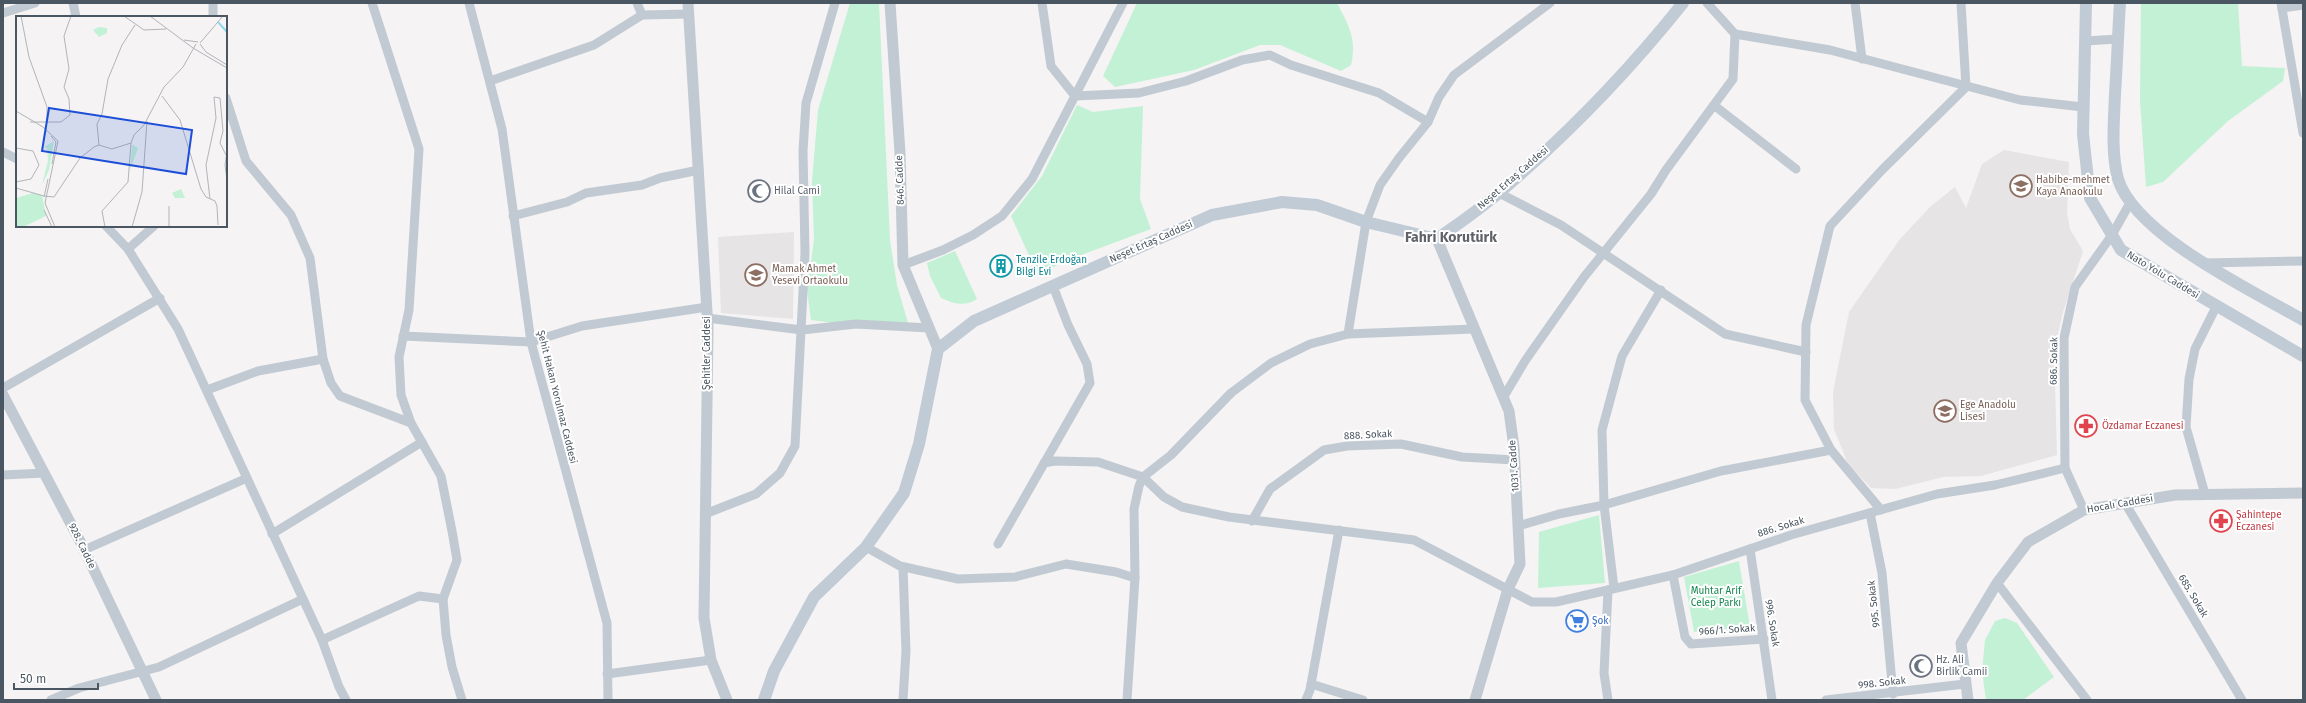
<svg xmlns="http://www.w3.org/2000/svg" width="2306" height="703" viewBox="0 0 2306 703" font-family="'Fira Sans',sans-serif">
  <style>
    .education { fill: #e6e4e5 }
    .green { fill: #c3f1d5 }
    .lines { fill: none; stroke-linecap: round; stroke-linejoin: round }
    .minor { stroke: #c1cad2; stroke-width: 9 }
    .tertiary { stroke: #c1cad2; stroke-width: 11 }
    .secondary { stroke: #c1cbd6; stroke-width: 12 }
    .labels { text-anchor: middle; dominant-baseline: central; stroke-width: 4; stroke-linejoin: round; paint-order: stroke }
    .street-label { font-size: 10px; fill: #4a5661; stroke: #fff }
    .education-label { font-size: 10px; fill: #785e54; stroke: #fff; text-anchor: start }
    .worship-label { font-size: 10px; fill: #5b616d; stroke: #fff; text-anchor: start }
    .culture-label { font-size: 10px; fill: #0d838f; stroke: #fff; text-anchor: start }
    .health-label { font-size: 10px; fill: #be3a42; stroke: #fff; text-anchor: start }
    .park-label { font-size: 10px; fill: #17864f; stroke: #fff }
    .shop-label { font-size: 10px; fill: #366cbe; stroke: #fff; text-anchor: start }
    .district-label { font-size: 14px; font-weight: bold; fill: #5f6368; stroke: #fff }
    .inset-river { fill: none; stroke: #90daee; stroke-width: 2 }
    .inset-road { fill: none; stroke: #b1b4b9; stroke-width: 1 }
    .view { fill: #1d4ed8; fill-opacity: 0.15; stroke: #1d4ed8; stroke-width: 2 }
    .inset-edge { fill: none; stroke: #4a5661; stroke-width: 2 }
  </style>
  <rect width="100%" height="100%" fill="#f5f3f3"/>
  <g class="education">
    <path d="M2004,150l65,12 -2,51 3,16 13,22 -20,61 -9,39 3,104 -76,21 -38,1 -48,12 -24,-1 -23,-24 -14,-35 -1,-37 16,-80 51,-73 30,-32 25,-20 11,21 16,-44z"/>
    <path d="M794,232l-1,87 -72,-6 -3,-76z"/>
  </g>
  <g class="green">
    <path d="M850,3h29l11,237 7,45 11,38h-73l-24,-3 -4,-30 7,-50 -2,-59 6,-71z"/>
    <path d="M1137,3h200c12,23 20,36 14,62l-10,6 -61,-26h-20l-66,25 -79,17 -12,-11z"/>
    <path d="M2141,3h97l4,63 43,2 -2,13 -55,40 -65,61 -17,5 -6,-87z"/>
    <path d="M1077,105l16,7 50,-6 -3,93 11,30 -86,32 -27,14 -27,-59 31,-40z"/>
    <path d="M955,251l22,48c-12,8 -23,5 -36,-1l-11,-22 -3,-13z"/>
    <path d="M1599,515l6,68 -67,5 1,-56z"/>
    <path d="M1739,561l11,66 -56,5 -10,-55z"/>
    <path d="M2005,618l12,5 37,54 -31,23h-37l-4,-29 3,-31 10,-19z"/>
  </g>
  <g class="lines">
    <g class="minor">
      <path d="M73,3l3,14"/>
      <path d="M372,3l47,146 -10,161 -10,47 2,38 10,28 30,53 11,55 5,29 -14,39 3,36 6,32 10,33"/>
      <path d="M469,3l33,126 29,213 76,281 1,77"/>
      <path d="M637,3l5,12 47,-1"/>
      <path d="M1042,3l9,63 24,30"/>
      <path d="M1707,3l28,31 95,16 190,50 63,7"/>
      <path d="M1855,3l7,56"/>
      <path d="M2281,3l22,130"/>
      <path d="M2282,8l21,-3"/>
      <path d="M3,13l32,-10"/>
      <path d="M213,17v-14"/>
      <path d="M2085,41l33,-2"/>
      <path d="M490,81l104,-36 48,-30"/>
      <path d="M1075,96l64,-3 47,-12 56,-21 28,-5 21,10 88,28 49,29"/>
      <path d="M226,98l20,63 45,54 19,43 13,101 8,24 9,13 71,27"/>
      <path d="M1715,106l81,63"/>
      <path d="M3,152l14,7"/>
      <path d="M1499,193l62,32 164,109 81,18"/>
      <path d="M513,216l54,-14 19,-9 56,-8 18,-7 39,-8"/>
      <path d="M106,226l22,23 50,80 144,311 17,47 7,13"/>
      <path d="M128,249l26,-23"/>
      <path d="M2206,263l97,-2"/>
      <path d="M903,265l40,-15 30,-15 29,-19 30,-37 91,-176"/>
      <path d="M707,318l95,12 54,-6 73,4"/>
      <path d="M1348,334l18,-112 14,-37 19,-27 29,-36 11,-25 15,-22 96,-72"/>
      <path d="M403,336l128,6 51,-16 125,-19"/>
      <path d="M3,388l157,-90"/>
      <path d="M207,390l51,-19 65,-12"/>
      <path d="M1503,398l22,-37 59,-84 67,-83 15,-24 67,-91 2,-45"/>
      <path d="M1044,463l11,-2 43,1 45,15 21,20 18,10 47,10 185,23 118,62h24l117,-27 118,-40 146,-41 58,-9 70,-17"/>
      <path d="M3,475l42,-2"/>
      <path d="M2205,494l-19,-67 3,-48 6,-30 21,-42"/>
      <path d="M2125,503l117,197"/>
      <path d="M1881,510l-50,-60 -26,-50 1,-75 24,-99 52,-56 84,-83 -5,-84"/>
      <path d="M2084,510l-19,-42 -1,-130 11,-51 37,-52 19,-34"/>
      <path d="M1870,513l12,60 11,121"/>
      <path d="M705,514l51,-20 24,-21 15,-27 10,-193 -2,-102 3,-48 29,-100"/>
      <path d="M1252,521l18,-32 54,-39 23,-4 54,-2 61,13 53,3"/>
      <path d="M1518,526l41,-12 45,-9 117,-34 110,-21"/>
      <path d="M272,534l150,-92"/>
      <path d="M998,544l92,-161 -3,-19 -19,-39 -15,-39"/>
      <path d="M866,547l34,19 58,13 57,-2 51,-13 50,8 19,6"/>
      <path d="M1750,549l22,151"/>
      <path d="M84,550l163,-72"/>
      <path d="M903,567l3,84 -3,49"/>
      <path d="M1673,575l12,62 6,7 73,-5"/>
      <path d="M1997,583l90,117"/>
      <path d="M1614,588l-10,-83 -2,-75 20,-74 39,-66"/>
      <path d="M1608,590l-4,83 4,27"/>
      <path d="M322,640l97,-44 24,3"/>
      <path d="M607,674l104,-14"/>
      <path d="M1311,684l52,16"/>
      <path d="M51,700l28,-12 80,-21 144,-68"/>
      <path d="M1127,700l8,-122 -1,-69 5,-23 4,-9 28,-22 60,-62 40,-30 39,-19 38,-10 126,-5"/>
      <path d="M1306,700l4,-10 29,-160"/>
      <path d="M1826,700l139,-16"/>
    </g>
    <g class="tertiary">
      <path d="M688,3l20,325 -4,290 7,42 16,40"/>
      <path d="M890,3l10,150 3,112 35,84"/>
      <path d="M1437,239l72,172 5,36 6,117 -12,25 -33,111"/>
      <path d="M3,395l79,150 74,155"/>
      <path d="M1968,700l-7,-57 36,-60 31,-41 56,-32 91,-15 128,-2"/>
    </g>
    <g class="secondary">
      <path d="M2086,3l-3,131 7,64 31,52 182,106"/>
      <path d="M2120,3c-2,30 -3,61 -5,91 -1,27 -4,58 3,85 17,56 135,112 185,141"/>
      <path d="M764,700l10,-29 40,-74 52,-50 38,-54 15,-49 19,-95 36,-28 238,-106 70,-13 35,3 49,17 71,17c21,-15 43,-30 63,-47 67,-57 128,-120 183,-189"/>
    </g>
  </g>
  <defs>
    <g id="school-ring" transform="scale(1.15)"><circle r="9.5" fill="#fff" stroke="#8d6e63" stroke-width="1.5"/><path d="M0-5L7-2L0 1L-7-2ZM-4 1L0 2.5L4 1V4Q0 6-4 4Z" fill="#8d6e63"/></g>
    <g id="mosque-ring" transform="scale(1.15)"><circle r="9.5" fill="#fff" stroke="#6b7280" stroke-width="1.5"/><path d="M3.5-4.9A6 6 0 1 0 3.5 4.9A5 5 0 1 1 3.5-4.9Z" fill="#6b7280"/></g>
    <g id="building-ring" transform="scale(1.15)"><circle r="9.5" fill="#fff" stroke="#0f9aa8" stroke-width="1.5"/><path d="M-4-6H4V6H1V3H-1V6H-4ZM-2.5-4.3h1.7v1.8h-1.7ZM.8-4.3h1.7v1.8H.8ZM-2.5-1h1.7V.8h-1.7ZM.8-1h1.7V.8H.8Z" fill="#0f9aa8"/></g>
    <g id="pharmacy-ring" transform="scale(1.15)"><circle r="9.5" fill="#fff" stroke="#e0444e" stroke-width="1.5"/><path d="M-2-6h4v4h4v4h-4v4h-4v-4h-4v-4h4Z" fill="#e0444e"/></g>
    <g id="supermarket-ring" transform="scale(1.15)"><circle r="9.5" fill="#fff" stroke="#3f7fe0" stroke-width="1.5"/><path d="M-6-5.5h2.5l.6 2H6L4.5 2H-2.5L-4.4-4H-6ZM-1.5 3.2a1.3 1.3 0 1 0 .1 0ZM3 3.2a1.3 1.3 0 1 0 .1 0Z" fill="#3f7fe0"/></g>
  </defs>
  <g fill-rule="evenodd">
    <use href="#school-ring" x="2021" y="186"/>
    <use href="#mosque-ring" x="759" y="191"/>
    <use href="#building-ring" x="1001" y="266"/>
    <use href="#school-ring" x="756" y="275"/>
    <use href="#school-ring" x="1945" y="411"/>
    <use href="#pharmacy-ring" x="2086" y="426"/>
    <use href="#pharmacy-ring" x="2221" y="521"/>
    <use href="#supermarket-ring" x="1577" y="621"/>
    <use href="#mosque-ring" x="1921" y="666"/>
  </g>
  <g class="labels">
    <g class="street-label">
      <text transform="translate(1513 178) rotate(-41)">Neşet Ertaş Caddesi</text>
      <text transform="translate(900 180) rotate(-92)">846. Cadde</text>
      <text transform="translate(1151 242) rotate(-24)">Neşet Ertaş Caddesi</text>
      <text transform="translate(2163 275) rotate(31)">Nato Yolu Caddesi</text>
      <text transform="translate(707 353) rotate(-90)">Şehitler Caddesi</text>
      <text transform="translate(2054 361) rotate(-89)">686. Sokak</text>
      <text transform="translate(557 397) rotate(76)">Şehit Hakan Yorulmaz Caddesi</text>
      <text transform="translate(1368 435) rotate(-3)">888. Sokak</text>
      <text transform="translate(1514 466) rotate(-94)">1031. Cadde</text>
      <text transform="translate(2120 504) rotate(-10)">Hocalı Caddesi</text>
      <text transform="translate(1781 527) rotate(-17)">886. Sokak</text>
      <text transform="translate(82 546) rotate(64)">928. Cadde</text>
      <text transform="translate(2193 596) rotate(59)">685. Sokak</text>
      <text transform="translate(1874 604) rotate(-96)">995. Sokak</text>
      <text transform="translate(1772 623) rotate(81)">996. Sokak</text>
      <text transform="translate(1727 630) rotate(-4)">966/1. Sokak</text>
      <text transform="translate(1882 683) rotate(-6)">998. Sokak</text>
    </g>
    <g class="education-label">
      <text x="2036" y="180">Habibe-mehmet<tspan x="2036" dy="12">Kaya Anaokulu</tspan></text>
      <text x="772" y="269">Mamak Ahmet<tspan x="772" dy="12">Yesevi Ortaokulu</tspan></text>
      <text x="1960" y="405">Ege Anadolu<tspan x="1960" dy="12">Lisesi</tspan></text>
    </g>
    <g class="worship-label">
      <text x="774" y="191">Hilal Cami</text>
      <text x="1936" y="660">Hz. Ali<tspan x="1936" dy="12">Birlik Camii</tspan></text>
    </g>
    <g class="culture-label">
      <text x="1016" y="260">Tenzile Erdoğan<tspan x="1016" dy="12">Bilgi Evi</tspan></text>
    </g>
    <g class="health-label">
      <text x="2102" y="426">Özdamar Eczanesi</text>
      <text x="2236" y="515">Şahintepe<tspan x="2236" dy="12">Eczanesi</tspan></text>
    </g>
    <g class="park-label">
      <text x="1716" y="591">Muhtar Arif<tspan x="1716" dy="12">Celep Parkı</tspan></text>
    </g>
    <g class="shop-label">
      <text x="1592" y="621">Şok</text>
    </g>
    <g class="district-label">
      <text x="1451" y="237">Fahri Korutürk</text>
    </g>
  </g>
  <g transform="translate(16 16)">
    <rect width="211" height="211" fill="#f5f3f3"/>
    <path d="M83,11l8,1v5l-8,4 -6,-7zM38,125l-5,29 -7,15 6,-24 -1,-13 -3,-1zM117,129l5,3 -8,22 2,-25zM165,173l4,9h-10l-3,-5zM17,177l9,2 4,21 -23,11h-7v-29z" fill="#c3f1d5"/>
    <path class="inset-river" d="M202,6l9,10"/>
    <path class="inset-road" d="M5,0l8,41 18,50v14M108,0l20,14 22,-1M134,0l43,32 34,20M168,24l14,2M184,27l23,-27M184,28l6,8 21,13M146,80l18,24 21,69 5,8 9,4 2,5 1,19M0,95l27,16 15,14 -13,62 10,24M14,106h31l9,-7 -1,-16 -5,-12 5,-18 -5,-33 7,-20M35,120l5,6 -4,22M83,129l-2,-21 5,-10 6,-35 14,-34 13,-20M0,132l17,3 6,14 -8,14 -15,3M211,136l-2,13 2,15M0,172l28,8M28,180l10,1 26,-39 14,-11 5,-2 13,4 19,-6 3,-8 10,-10 20,-38 19,-20 13,-23M28,181l4,-18M194,183l-4,-34 10,-47 -2,-21 6,1 3,33 -3,12 6,12M153,190v20l3,1M28,194l8,17M89,211l-3,-16 26,-29 3,-39M116,211l10,-35 5,-71"/>
    <path class="view" d="M33,92l143,22 -6,44 -144,-23z"/>
    <rect width="211" height="211" class="inset-edge"/>
  </g>
  <rect width="2306" height="703" fill="none" stroke="#4a5661" stroke-width="8"/>
  <path d="M14 683v6h84v-6" fill="none" stroke="#4a5661" stroke-width="2"/>
  <text x="20" y="683" font-size="12" fill="#4a5661" stroke="#ffffff" stroke-width="3" paint-order="stroke">50 m</text>
</svg>
